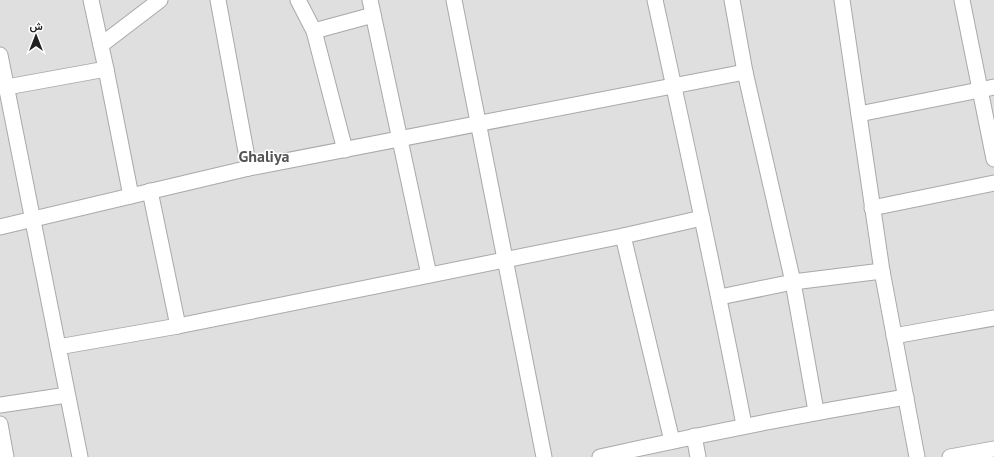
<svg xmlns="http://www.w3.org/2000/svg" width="994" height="457" viewBox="0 0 994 457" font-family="'PT Sans',Vazirmatn,sans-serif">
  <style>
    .residential { fill: #e0dfdf }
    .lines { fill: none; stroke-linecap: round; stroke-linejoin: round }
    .street-casing { stroke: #a9a9a9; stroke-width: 17 }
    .street { stroke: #fff; stroke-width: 15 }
    .labels { text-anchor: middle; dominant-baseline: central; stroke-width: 3; stroke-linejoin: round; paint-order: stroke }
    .district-label { font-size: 16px; font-weight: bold; fill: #555; stroke: #fff }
  </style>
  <rect width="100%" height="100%" fill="#f2efe9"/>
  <rect class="residential" x="0" y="0" width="994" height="457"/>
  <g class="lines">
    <g class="street-casing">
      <g id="street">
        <path d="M91,0l15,69 25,127"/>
        <path d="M218,0l31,168"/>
        <path d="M298,0l16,31 31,119"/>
        <path d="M370,0l59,275"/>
        <path d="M454,0c31,152 59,305 90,457"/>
        <path d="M655,0c31,142 62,283 89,425"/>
        <path d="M732,0l13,72 48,210 23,129"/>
        <path d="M842,0l40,271 35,186"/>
        <path d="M962,0l32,159"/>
        <path d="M314,31l59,-16"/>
        <path d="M101,45l59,-45"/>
        <path d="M0,55l80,402"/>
        <path d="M7,87l99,-18"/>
        <path d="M859,114l135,-27"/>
        <path d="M150,191l28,135"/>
        <path d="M872,208l122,-25"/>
        <path d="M0,227l249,-59 496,-96"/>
        <path d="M623,236l49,205"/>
        <path d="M720,297l73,-15 89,-11"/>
        <path d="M894,336l100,-18"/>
        <path d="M58,347l120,-21 445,-90 79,-18"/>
        <path d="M0,405l67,-10"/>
        <path d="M0,424l6,33"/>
        <path d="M694,436l4,21"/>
        <path d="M600,457c102,-23 203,-43 306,-60"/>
        <path d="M950,457l44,-8"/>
      </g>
    </g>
    <use href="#street" class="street"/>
  </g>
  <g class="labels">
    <g class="district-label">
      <text x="264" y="156">Ghaliya</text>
    </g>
  </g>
  <g transform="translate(36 36)" stroke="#ffffff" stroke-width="3" paint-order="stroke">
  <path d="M0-3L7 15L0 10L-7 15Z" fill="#222222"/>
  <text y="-6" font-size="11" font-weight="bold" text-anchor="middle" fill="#222222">ش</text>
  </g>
</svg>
